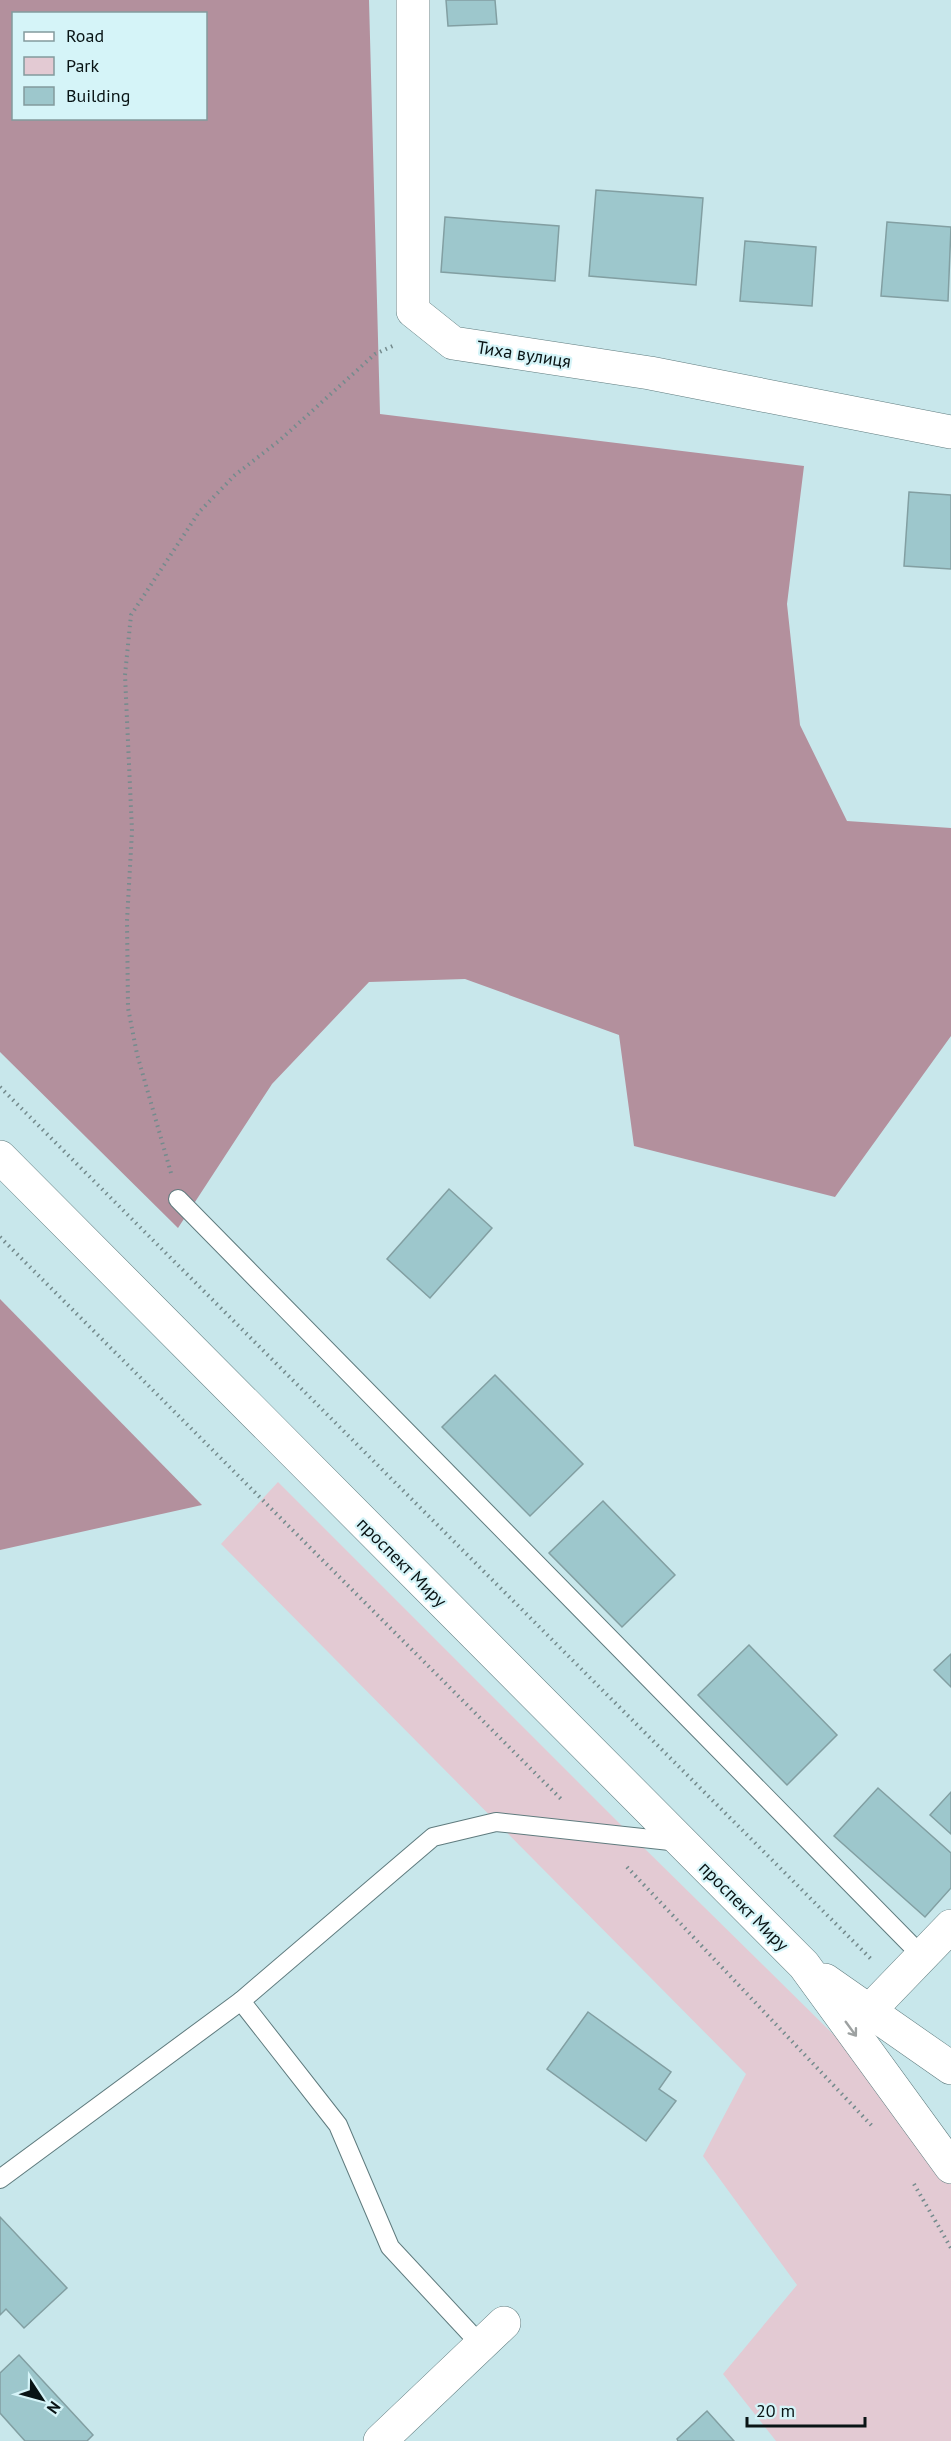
<svg xmlns="http://www.w3.org/2000/svg" width="951" height="2441" viewBox="0 0 951 2441" font-family="'PT Sans',sans-serif">
  <style>
    .green { fill: #e3cad3 }
    .forest { fill: #b3909d; fill-rule: evenodd }
    .building { fill: #9dc7cc; stroke: #829fa2; stroke-width: 1.5 }
    .lines { fill: none; stroke-linecap: round; stroke-linejoin: round }
    .lane-casing { stroke: #5f7b7e; stroke-width: 20 }
    .street-casing { stroke: #5f7b7e; stroke-width: 34 }
    .primary-casing { stroke: #5f7b7e; stroke-width: 34 }
    .path { stroke: #748b8d; stroke-width: 4; stroke-dasharray: 1.5 4.5; stroke-linecap: butt }
    .lane { stroke: #fff; stroke-width: 18 }
    .street { stroke: #fff; stroke-width: 33 }
    .primary { stroke: #fff; stroke-width: 33 }
    .oneway { stroke: #9da1a1 }
    .labels { text-anchor: middle; dominant-baseline: central; stroke-width: 4.5; stroke-linejoin: round; paint-order: stroke }
    .street-label { font-size: 18px; fill: #091415; stroke: #d5f4f8 }
  </style>
  <rect width="100%" height="100%" fill="#c8e7eb"/>
  <path class="green" d="M278,1482l363,363 192,189 54,59 64,87v261h-175l-53,-67 74,-89 -94,-129 43,-82 -525,-530z"/>
  <g class="forest">
    <path d="M0,0h369l11,414 424,52 -17,138 13,121 47,96 104,7v208l-116,161 -201,-51 -15,-111 -154,-56 -96,3 -97,102 -94,144 -178,-176zM14,14h192v104h-192z"/>
    <path d="M0,1299l202,206 -202,45z"/>
  </g>
  <g class="building">
    <path d="M446,0h49l2,24 -49,2z"/>
    <path d="M596,190l107,8 -7,87 -107,-9z"/>
    <path d="M445,217l114,9 -4,55 -114,-9z"/>
    <path d="M887,222l64,5 -3,74 -67,-5z"/>
    <path d="M745,241l71,6 -4,59 -72,-5z"/>
    <path d="M909,492l42,3v74l-47,-3z"/>
    <path d="M449,1189l43,39 -62,70 -43,-39z"/>
    <path d="M495,1375l88,89 -53,52 -88,-89z"/>
    <path d="M603,1501l72,74 -53,52 -73,-74z"/>
    <path d="M749,1645l88,90 -50,50 -89,-90z"/>
    <path d="M951,1654v33l-17,-17z"/>
    <path d="M878,1788l73,65v35l-26,29 -91,-81z"/>
    <path d="M951,1792v42l-21,-19z"/>
    <path d="M588,2012l83,60 -12,17 17,12 -30,40 -99,-72z"/>
    <path d="M0,2217l67,71 -43,40 -18,-19 -6,6z"/>
    <path d="M19,2355l74,80 -6,6h-62l-25,-28v-40z"/>
    <path d="M707,2411l27,30h-56l-1,-2z"/>
  </g>
  <g class="lines">
    <g class="lane-casing">
      <g id="lane">
        <path d="M178,1199l744,757"/>
        <path d="M0,2179l241,-178"/>
        <path d="M481,2345l-91,-98 -52,-122 -97,-124 192,-164 63,-15 183,20"/>
      </g>
    </g>
    <g class="street-casing">
      <g id="street">
        <path d="M413,0v311l40,32 197,30 301,59"/>
        <path d="M870,2010l81,-84"/>
        <path d="M380,2441l124,-118"/>
      </g>
    </g>
    <g class="primary-casing">
      <g id="primary">
        <path d="M0,1157l804,808 147,202"/>
        <path d="M825,1980l126,88"/>
      </g>
    </g>
    <g class="path">
      <path d="M0,1087l871,872"/>
      <path d="M171,1173l-34,-119 -9,-46 -1,-87 5,-90 -7,-156 6,-60 68,-103 36,-37 45,-35 95,-86 20,-9"/>
      <path d="M0,1237l561,562"/>
      <path d="M627,1867l246,260"/>
      <path d="M914,2184l37,64"/>
    </g>
    <use href="#lane" class="lane"/>
    <use href="#street" class="street"/>
    <use href="#primary" class="primary"/>
  </g>
  <defs><path id="oneway-shaft" d="M-6 0H5M1.5-3L5.5 0L1.5 3" fill="none" stroke-width="1.6" stroke-linecap="round" stroke-linejoin="round" transform="scale(1.5)"/></defs>
  <use class="oneway" href="#oneway-shaft" transform="translate(851 2029) rotate(54)"/>
  <g class="labels">
    <g class="street-label">
      <text transform="translate(524 354) rotate(9)">Тиха вулиця</text>
      <text transform="translate(402 1562) rotate(45)">проспект Миру</text>
      <text transform="translate(744 1906) rotate(45)">проспект Миру</text>
    </g>
  </g>
  <rect x="12" y="12" width="195" height="108" fill="#d5f4f8" stroke="#839a9d" stroke-width="1.5"/>
  <rect x="24" y="32" width="30" height="9" fill="#ffffff" stroke="#839a9d" stroke-width="1.5"/>
  <text x="66" y="42" font-size="18" fill="#091415">Road</text>
  <rect x="24" y="57" width="30" height="18" fill="#e3cad3" stroke="#839a9d" stroke-width="1.5"/>
  <text x="66" y="72" font-size="18" fill="#091415">Park</text>
  <rect x="24" y="87" width="30" height="18" fill="#9dc7cc" stroke="#839a9d" stroke-width="1.5"/>
  <text x="66" y="102" font-size="18" fill="#091415">Building</text>
  <g transform="translate(42 2399) rotate(126)" stroke="#d5f4f8" stroke-width="4.5" paint-order="stroke">
  <path d="M0-4.5L10 22L0 15L-10 22Z" fill="#091415"/>
  <text y="-9" font-size="16" font-weight="bold" text-anchor="middle" fill="#091415">N</text>
  </g>
  <path d="M747 2417v9h118v-9" fill="none" stroke="#091415" stroke-width="3"/>
  <text x="756" y="2417" font-size="18" fill="#091415" stroke="#d5f4f8" stroke-width="4.5" paint-order="stroke">20 m</text>
</svg>
